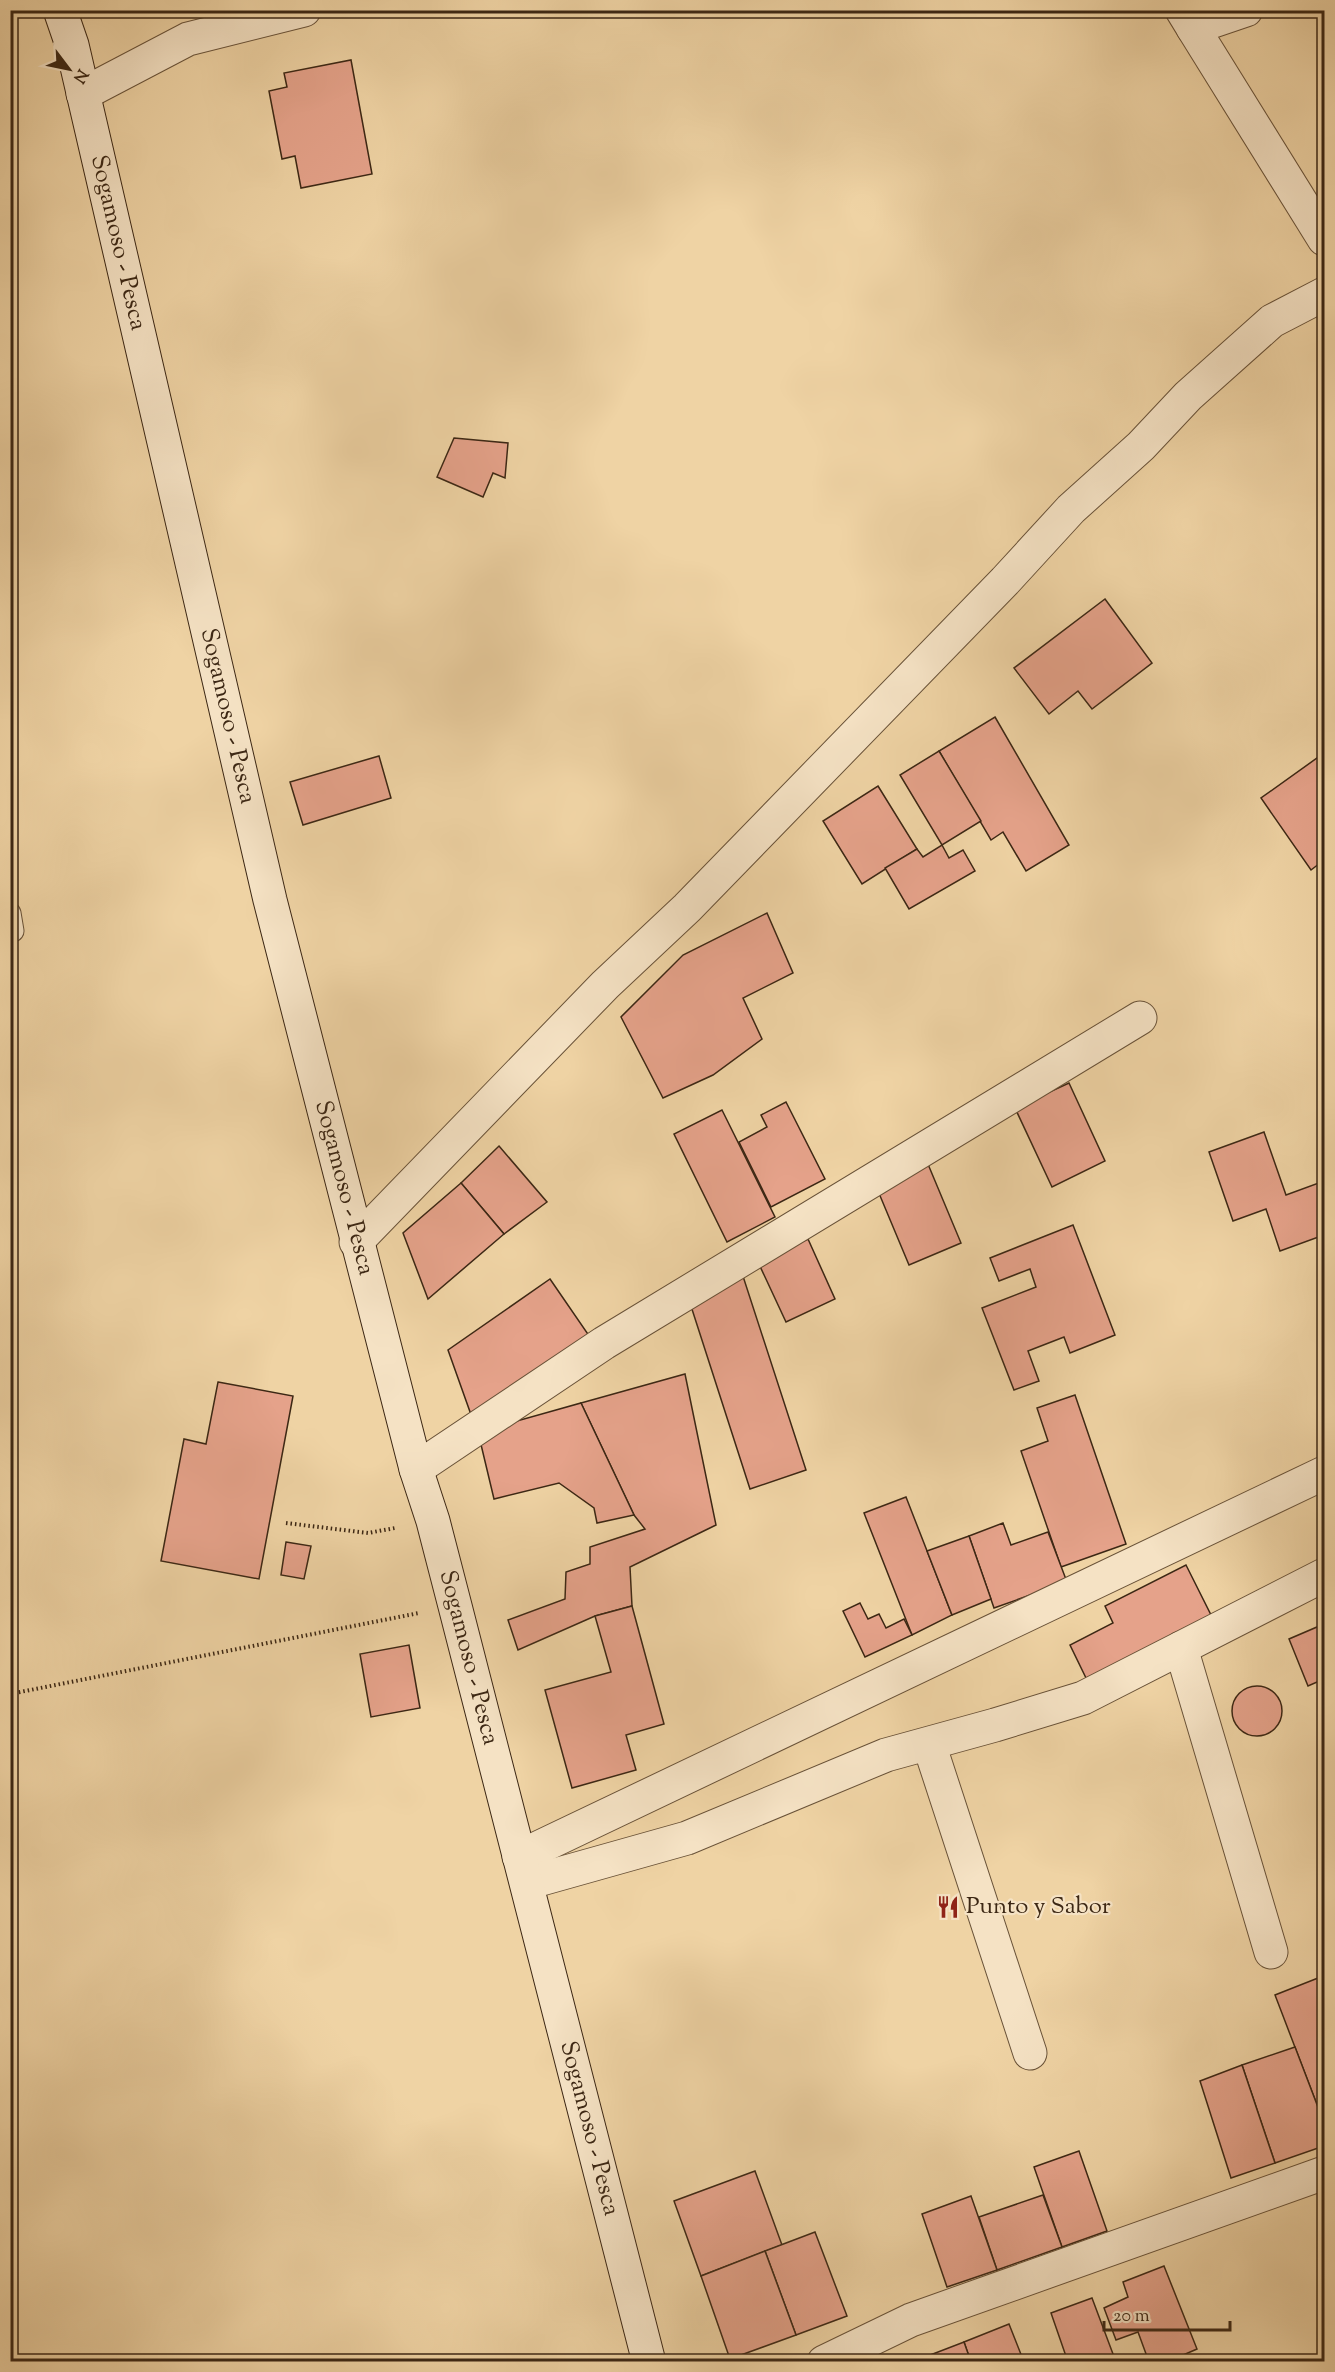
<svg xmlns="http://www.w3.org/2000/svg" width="1335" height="2372" viewBox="0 0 1335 2372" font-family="'Sorts Mill Goudy',serif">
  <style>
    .building { fill: #e5a28a; stroke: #3c2714; stroke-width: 1.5 }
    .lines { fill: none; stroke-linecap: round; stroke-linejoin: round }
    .lane-casing { stroke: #695238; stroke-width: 23 }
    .street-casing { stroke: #695238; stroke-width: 35 }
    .secondary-casing { stroke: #3c2714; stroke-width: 35 }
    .path { stroke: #3c2714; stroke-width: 4; stroke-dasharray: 1.5 3; stroke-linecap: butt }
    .lane { stroke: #f5e2c4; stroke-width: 21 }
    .street { stroke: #f5e2c4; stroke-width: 33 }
    .secondary { stroke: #f5e2c4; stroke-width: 33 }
    .labels { text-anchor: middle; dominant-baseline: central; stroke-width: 4.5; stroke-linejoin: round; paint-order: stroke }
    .street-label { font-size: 24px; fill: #3c2714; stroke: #f5e2c4 }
    .poi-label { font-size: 24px; fill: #3c2714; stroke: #f5e2c4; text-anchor: start }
  </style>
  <rect width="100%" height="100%" fill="#efd3a4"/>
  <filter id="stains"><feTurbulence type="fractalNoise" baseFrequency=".00333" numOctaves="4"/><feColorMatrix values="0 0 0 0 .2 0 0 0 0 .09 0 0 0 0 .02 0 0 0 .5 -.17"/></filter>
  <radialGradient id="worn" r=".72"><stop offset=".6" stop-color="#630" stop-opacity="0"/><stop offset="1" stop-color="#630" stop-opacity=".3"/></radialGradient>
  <g class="building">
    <path d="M351,60l21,114 -71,14 -6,-32 -13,3 -13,-68 18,-4 -3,-14z"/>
    <path d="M454,438l54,5 -3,35 -12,-5 -10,24 -46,-20z"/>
    <path d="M1105,599l47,64 -60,46 -14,-18 -29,23 -35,-46z"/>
    <path d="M995,717l74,128 -43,26 -23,-39 -12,8 -52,-89z"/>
    <path d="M939,751l42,70 -39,24 -42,-70z"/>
    <path d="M1324,753v107l-13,10 -50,-72z"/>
    <path d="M379,756l12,42 -88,27 -13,-43z"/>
    <path d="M878,786l39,63 -55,35 -39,-63z"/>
    <path d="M942,845l7,13 14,-8 12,21 -66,38 -24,-41 32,-19 6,8z"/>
    <path d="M767,913l26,60 -50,25 19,41 -49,36 -50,23 -42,-81 62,-62z"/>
    <path d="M1069,1083l36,78 -53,26 -37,-79z"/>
    <path d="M786,1102l39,77 -54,28 -32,-65 28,-15 -6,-12z"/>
    <path d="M722,1110l53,107 -48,25 -53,-108z"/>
    <path d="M1264,1132l22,63 38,-14v54l-44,16 -14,-42 -33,12 -24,-69z"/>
    <path d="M499,1146l48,56 -43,32 -43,-51z"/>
    <path d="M925,1157l36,86 -52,22 -36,-86z"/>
    <path d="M461,1183l43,51 -76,65 -25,-66z"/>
    <path d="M1073,1225l42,110 -45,18 -6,-16 -36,14 11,30 -25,9 -32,-82 54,-21 -6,-18 -31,12 -9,-23z"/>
    <path d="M808,1239l27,60 -49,23 -28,-60z"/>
    <path d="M740,1267l66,203 -56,19 -60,-186z"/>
    <path d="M550,1279l42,61 -118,83 -26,-73z"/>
    <path d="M685,1374l31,151 -86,42 2,39 -37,10 -77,34 -10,-30 57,-21 1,-27 24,-8v-17l55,-18 -11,-14 -53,-112z"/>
    <path d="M218,1382l75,14 -34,183 -98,-18 23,-122 22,5z"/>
    <path d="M1075,1395l51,149 -65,23 -40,-116 27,-10 -11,-33z"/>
    <path d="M581,1403l53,112 -37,8 -3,-15 -35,-25 -65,16 -16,-67z"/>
    <path d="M906,1497l46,118 -40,20 -48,-122z"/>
    <path d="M1003,1523l8,22 37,-13 19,50 -73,26 -25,-72z"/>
    <path d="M969,1536l22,63 -39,16 -25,-64z"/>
    <path d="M286,1542l25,4 -7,33 -23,-4z"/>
    <path d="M1186,1565l26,52 -125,63 -17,-35 43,-22 -8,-17z"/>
    <path d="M860,1603l8,16 11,-5 7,14 18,-9 8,16 -47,22 -22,-46z"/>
    <path d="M632,1606l32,118 -38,11 10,35 -64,18 -27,-98 66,-18 -16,-56z"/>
    <path d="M1324,1624v55l-16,7 -19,-47z"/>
    <path d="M409,1645l11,63 -49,9 -11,-63z"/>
    <circle cx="1257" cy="1711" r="25"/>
    <path d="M1318,1978l6,16v129l-49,-128z"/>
    <path d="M1295,2047l29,76v23l-49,17 -33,-98z"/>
    <path d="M1242,2065l33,98 -44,15 -31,-97z"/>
    <path d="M1079,2151l28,80 -45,16 -28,-80z"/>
    <path d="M755,2171l27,74 -81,31 -27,-75z"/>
    <path d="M1043,2195l19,52 -65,23 -18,-53z"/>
    <path d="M971,2196l26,74 -50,17 -25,-73z"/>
    <path d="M1324,2229v20l-6,-17z"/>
    <path d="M815,2232l32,84 -51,19 -31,-84z"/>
    <path d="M765,2251l31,84 -66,24 -29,-83z"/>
    <path d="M1164,2266l33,83 -30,13h-18l-11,-30 -22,8 -12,-32 24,-11 -5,-15z"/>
    <path d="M1092,2298l24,64h-48l-17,-49z"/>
    <path d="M1009,2324l15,38h-53l-7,-20z"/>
    <path d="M964,2342l7,20h-59z"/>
  </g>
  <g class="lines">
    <g class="lane-casing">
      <path id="lane" d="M10,913l3,18"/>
    </g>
    <g class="street-casing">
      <g id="street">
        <path d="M1182,10l11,18 53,-18"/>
        <path d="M1193,28l131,211"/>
        <path d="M83,94l105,-55 116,-29"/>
        <path d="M356,1242l249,-257 82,-77 318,-327 66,-72 70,-63 47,-50 84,-75 52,-27"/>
        <path d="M416,1469l188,-126 536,-325"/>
        <path d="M1181,1648l90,304"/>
        <path d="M929,1744l101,309"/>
        <path d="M519,1857l805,-384"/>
        <path d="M527,1883l160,-45 199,-83 109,-30 88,-27 241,-123"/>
        <path d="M824,2362l87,-42 413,-147"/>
      </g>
    </g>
    <g class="secondary-casing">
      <g id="secondary">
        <path id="s1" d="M60,10l12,35 198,855 146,569 17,52 22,85 194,756"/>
      </g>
    </g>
    <g class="path">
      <path d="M286,1523l82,10 27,-5"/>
      <path d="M10,1694l409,-81"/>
    </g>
    <use href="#lane" class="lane"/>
    <use href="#street" class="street"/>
    <use href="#secondary" class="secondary"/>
  </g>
  <defs>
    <g id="restaurant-bare" transform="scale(1.8)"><path d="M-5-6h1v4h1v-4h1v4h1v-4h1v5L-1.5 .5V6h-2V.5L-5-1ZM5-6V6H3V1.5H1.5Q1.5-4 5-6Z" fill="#8f2418" stroke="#f5e2c4" stroke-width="2.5" paint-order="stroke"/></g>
  </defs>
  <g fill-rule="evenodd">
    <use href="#restaurant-bare" x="948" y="1907"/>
  </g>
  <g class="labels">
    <g class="street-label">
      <text stroke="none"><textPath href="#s1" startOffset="240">Sogamoso - Pesca</textPath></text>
      <text stroke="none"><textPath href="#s1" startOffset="726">Sogamoso - Pesca</textPath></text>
      <text stroke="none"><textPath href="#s1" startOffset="1212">Sogamoso - Pesca</textPath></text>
      <text stroke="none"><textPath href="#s1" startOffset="1698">Sogamoso - Pesca</textPath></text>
      <text stroke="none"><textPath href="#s1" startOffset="2184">Sogamoso - Pesca</textPath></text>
    </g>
    <g class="poi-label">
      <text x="966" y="1907">Punto y Sabor</text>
    </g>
  </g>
  <rect width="1335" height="2372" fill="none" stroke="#efd3a4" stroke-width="36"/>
  <rect x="12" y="12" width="1311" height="2348" fill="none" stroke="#3c2714" stroke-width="3"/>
  <rect x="18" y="18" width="1299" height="2336" fill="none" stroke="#3c2714" stroke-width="1.5"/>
  <g transform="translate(69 69) rotate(122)" stroke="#f5e2c4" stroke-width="4.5" paint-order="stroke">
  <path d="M0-4.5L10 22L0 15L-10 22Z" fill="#3c2714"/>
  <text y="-9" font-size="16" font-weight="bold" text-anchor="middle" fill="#3c2714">N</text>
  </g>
  <path d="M1104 2321v9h126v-9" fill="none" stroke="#3c2714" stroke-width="3"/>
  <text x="1113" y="2321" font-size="18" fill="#3c2714" stroke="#f5e2c4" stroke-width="4.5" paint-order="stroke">20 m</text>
  <rect width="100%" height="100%" filter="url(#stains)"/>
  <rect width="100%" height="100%" fill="url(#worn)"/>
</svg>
